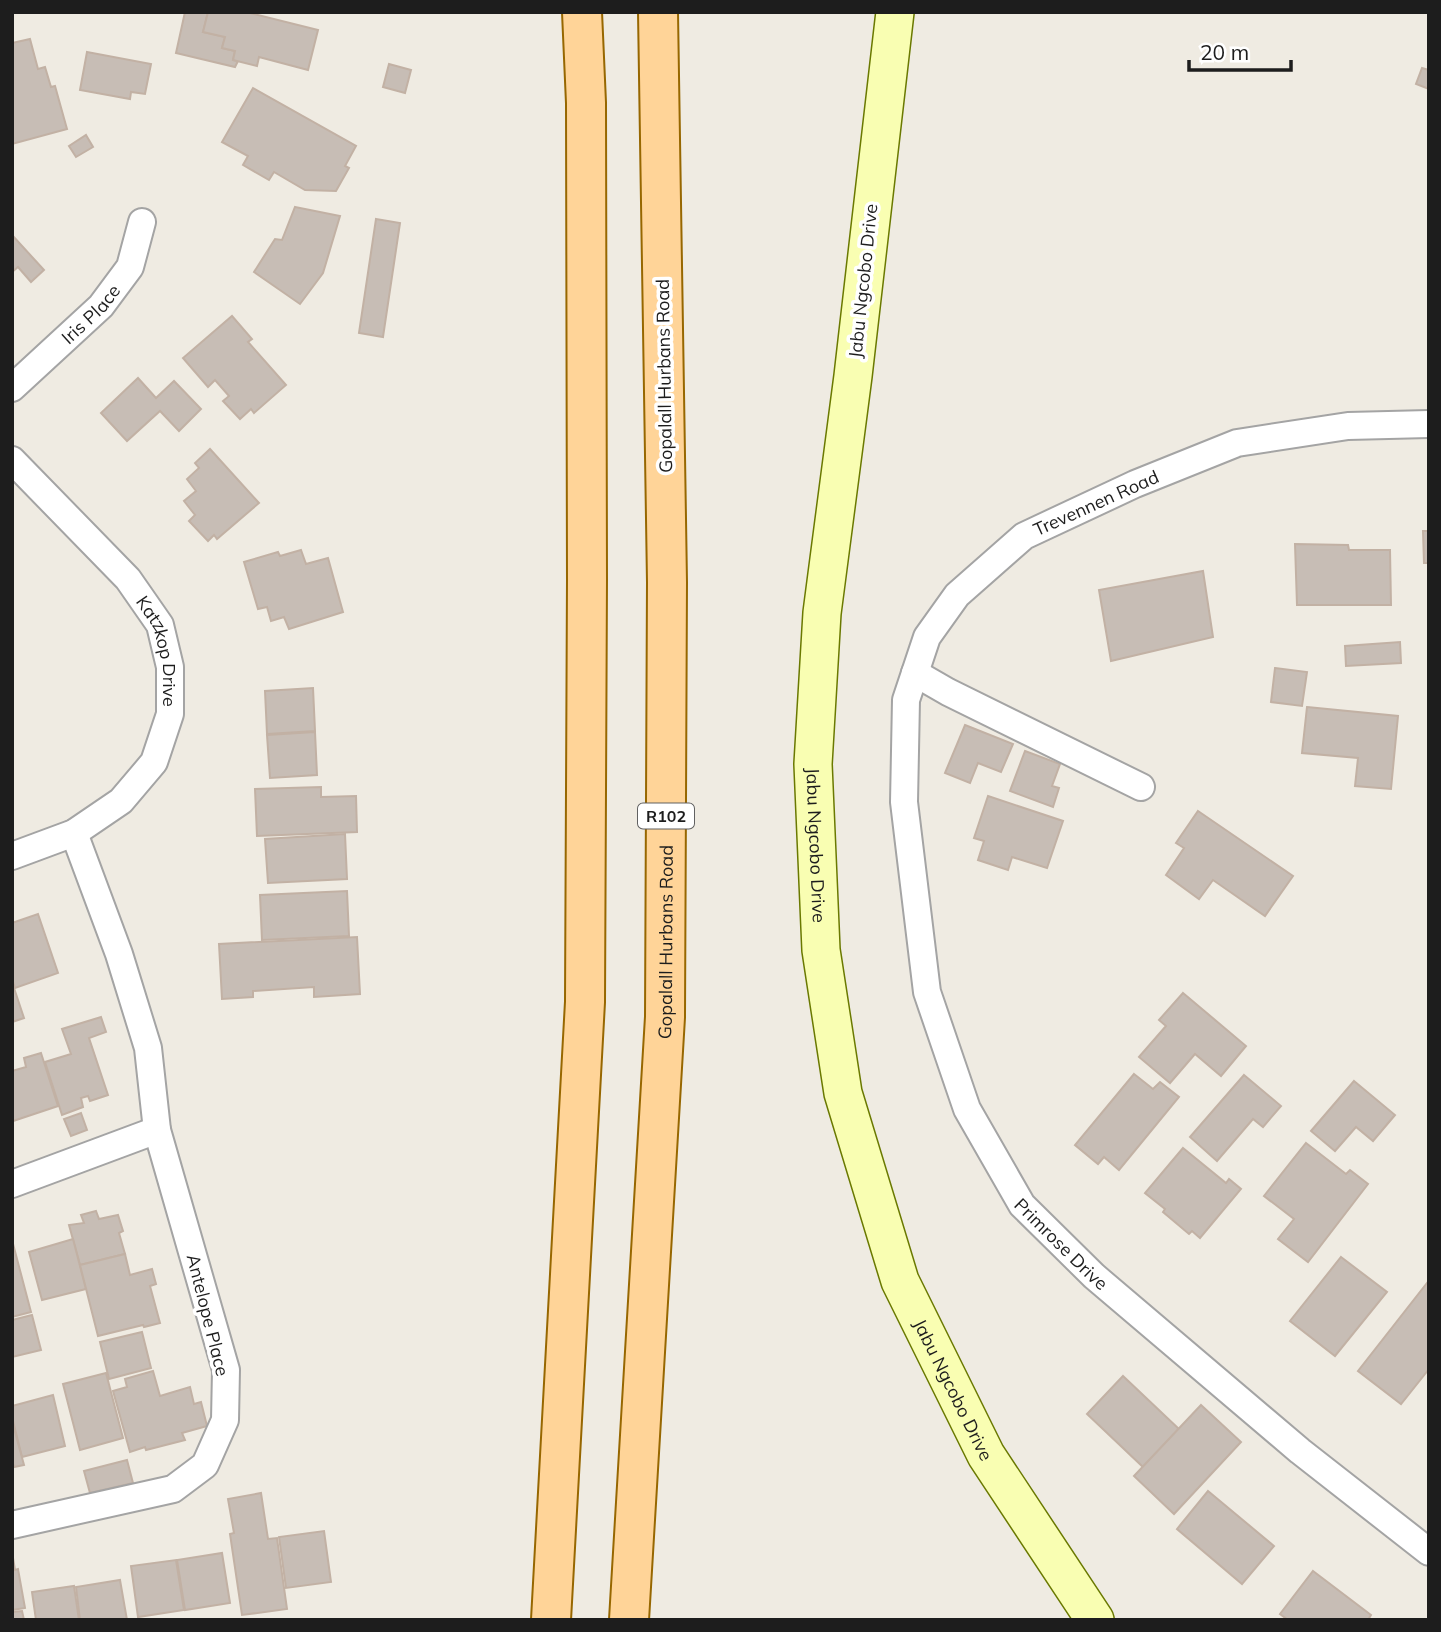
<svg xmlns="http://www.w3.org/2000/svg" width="1441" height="1632" viewBox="0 0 1441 1632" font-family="Mulish,sans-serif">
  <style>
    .building { fill: #c7bdb5; stroke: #c2b1a4; stroke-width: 2 }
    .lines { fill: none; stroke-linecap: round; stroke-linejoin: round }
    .street-casing { stroke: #a4a4a4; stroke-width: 30 }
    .secondary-casing { stroke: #6a7900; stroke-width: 40 }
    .primary-casing { stroke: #976700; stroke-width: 42 }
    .street { stroke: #fff; stroke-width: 26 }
    .secondary { stroke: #f9feb2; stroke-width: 37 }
    .primary { stroke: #ffd498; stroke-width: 38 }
    .labels { text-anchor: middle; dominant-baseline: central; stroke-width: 7; stroke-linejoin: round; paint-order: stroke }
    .shield { fill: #fff; stroke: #616161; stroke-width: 2 }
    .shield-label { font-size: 16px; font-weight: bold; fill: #1d1d1d }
    .street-label { font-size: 18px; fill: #1d1d1d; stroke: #fff }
  </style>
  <rect width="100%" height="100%" fill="#efebe2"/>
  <g class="building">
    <path d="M185,12h23l-5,20 22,5 -3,11 13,3 -2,9 5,1 -3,6 -59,-14z"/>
    <path d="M208,12h38l72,18 -10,40 -49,-13 -2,9 -24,-6 2,-9 -13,-3 3,-11 -22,-5z"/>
    <path d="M30,39l8,30 7,-2 6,20 4,-1 12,43 -55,15v-101z"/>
    <path d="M87,52l64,12 -6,30 -14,-2 -1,7 -50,-9z"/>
    <path d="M389,64l22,6 -6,23 -22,-6z"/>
    <path d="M1422,68l7,2v19l-13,-5z"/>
    <path d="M253,88l103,58 -11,20 4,2 -13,23 -31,-1 -31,-18 -5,8 -26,-15 5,-9 -26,-14z"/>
    <path d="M86,135l7,12 -17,10 -7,-11z"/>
    <path d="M295,207l45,9 -17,57 -23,31 -46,-32 21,-33 7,1z"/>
    <path d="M376,219l24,4 -17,114 -24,-4z"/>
    <path d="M12,235l32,35 -13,12 -13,-15 -6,5z"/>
    <path d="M232,316l20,23 -4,3 38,43 -32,28 -3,-4 -11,10 -17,-18 6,-5 -14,-16 -7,7 -25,-29z"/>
    <path d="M138,378l18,20 18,-17 27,28 -22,22 -19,-20 -33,30 -26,-28z"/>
    <path d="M210,449l49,54 -42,36 -3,-4 -6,6 -19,-20 6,-6 -11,-14 12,-10 -9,-12 12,-11 -4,-5z"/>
    <path d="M1423,531h6v32h-5z"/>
    <path d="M1295,544l53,1 1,5h41l1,55h-94z"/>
    <path d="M301,550l5,14 22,-6 15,54 -54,17 -5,-12 -13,4 -4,-14 -9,2 -14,-47 34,-10 2,4z"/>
    <path d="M1203,571l10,66 -102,24 -12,-71z"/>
    <path d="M1400,642l1,21 -55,3 -1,-20z"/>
    <path d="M1275,668l32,4 -5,34 -31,-4z"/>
    <path d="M313,688l2,43 -48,3 -2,-43z"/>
    <path d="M1307,707l91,9 -7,73 -36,-3 3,-28 -56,-5z"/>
    <path d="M965,725l48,19 -12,28 -23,-9 -8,20 -25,-10z"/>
    <path d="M315,732l2,43 -47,3 -3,-43z"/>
    <path d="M1025,751l35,13 -8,22 7,2 -6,19 -43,-16z"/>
    <path d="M321,787v10l35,-1 1,36 -100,4 -2,-47z"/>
    <path d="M988,796l75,25 -16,47 -35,-11 -4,13 -30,-10 6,-19 -10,-3z"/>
    <path d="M1198,811l95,65 -28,40 -52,-36 -14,19 -33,-24 18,-27 -8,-5z"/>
    <path d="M345,834l2,45 -79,4 -3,-44z"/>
    <path d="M347,891l2,45 -87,4 -2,-45z"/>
    <path d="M38,914l20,59 -43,15 -3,-9v-56z"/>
    <path d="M357,937l3,57 -46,3v-10l-61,4v6l-31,2 -3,-55z"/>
    <path d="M12,982l12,36 -12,4z"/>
    <path d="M1183,993l63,53 -25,30 -26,-22 -25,29 -31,-26 27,-31 -7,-6z"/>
    <path d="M101,1017l5,15 -17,6 19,57 -18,6 -2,-5 -7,2 2,9 -21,8 -17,-53 26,-8 -9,-25z"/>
    <path d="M41,1053l17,53 -45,15 -1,-50 14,-4 -2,-9z"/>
    <path d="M1134,1074l19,15 7,-7 19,15 -60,73 -15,-13 -6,7 -23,-19z"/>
    <path d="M1244,1075l37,31 -18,21 -10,-8 -36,42 -27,-24z"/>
    <path d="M1354,1081l41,34 -22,26 -17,-14 -21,24 -24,-20z"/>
    <path d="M81,1113l6,17 -16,6 -7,-17z"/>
    <path d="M1306,1143l40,31 4,-4 18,14 -60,78 -30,-23 16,-20 -30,-23z"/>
    <path d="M1183,1148l43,35 3,-4 12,10 -41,49 -8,-7 -3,3 -26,-22 2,-3 -20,-16z"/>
    <path d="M96,1211l3,8 19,-4 5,16 -4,2 6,21 -45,11 -11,-40 15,-2 -3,-8z"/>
    <path d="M73,1239l13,50 -44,11 -13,-48z"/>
    <path d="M12,1240l19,72 -19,5z"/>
    <path d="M125,1254l5,21 22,-6 4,15 -6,2 10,37 -16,4 -1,-2 -45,11 -18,-71z"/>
    <path d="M1341,1257l46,35 -52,64 -45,-35z"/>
    <path d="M1427,1283l2,2v84l-28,35 -43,-33z"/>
    <path d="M32,1315l9,35 -29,7v-37z"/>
    <path d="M142,1332l9,36 -42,11 -9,-37z"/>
    <path d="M153,1371l7,25 30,-9 4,17 7,-2 6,24 -25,7 3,7 -39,10 -1,-3 -15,5 -17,-61 14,-4 -2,-8z"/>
    <path d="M106,1373l17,65 -43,12 -17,-66z"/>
    <path d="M1123,1376l56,53 -36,38 -56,-53z"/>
    <path d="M53,1395l12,51 -43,11 -10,-40v-11z"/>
    <path d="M1201,1405l40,37 -67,72 -40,-38z"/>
    <path d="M12,1421l12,44 -10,2 -2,-7z"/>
    <path d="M127,1460l6,23 -43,10 -6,-22z"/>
    <path d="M1208,1491l66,55 -32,38 -65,-55z"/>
    <path d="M261,1493l7,46 9,-1 10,71 -45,6 -12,-81 4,-1 -6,-34z"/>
    <path d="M324,1531l7,51 -45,6 -7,-51z"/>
    <path d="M12,1552l3,18 3,-1 7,39 -13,2z"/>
    <path d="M222,1553l8,50 -45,7 -8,-50z"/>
    <path d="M176,1560l8,50 -46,7 -7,-51z"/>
    <path d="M1313,1571l58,44 -3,5h-80l-8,-6z"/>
    <path d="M120,1580l7,40h-47l-4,-33z"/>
    <path d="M74,1586l5,34h-43l-4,-28z"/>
    <path d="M22,1611l2,9h-12v-8z"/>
  </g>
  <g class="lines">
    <g class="street-casing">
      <g id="street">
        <path id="s1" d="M12,388l89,-82 29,-39 12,-45"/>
        <path id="s2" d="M1429,424l-81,2 -111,17 -102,41 -111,52 -67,59 -30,42 -21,63 -2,102 23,190 40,117 55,96 72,71 206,175 129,101"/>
        <path id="s3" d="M12,460l116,119 32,46 10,42v47l-16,48 -33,39 -47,32 -62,23"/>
        <path d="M915,673l33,19 193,95"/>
        <path d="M12,1184l145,-54"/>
        <path d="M12,1525l161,-36 32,-24 20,-45 1,-50 -69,-240 -9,-82 -29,-94 -45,-121"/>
      </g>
    </g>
    <g class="secondary-casing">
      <g id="secondary">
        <path id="s4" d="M895,12l-42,364 -31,237 -9,151 8,186 22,143 57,188 86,174 109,165"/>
      </g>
    </g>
    <g class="primary-casing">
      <g id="primary">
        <path d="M551,1620l34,-618 2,-423 -1,-476 -4,-91"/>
        <path id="s5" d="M629,1620l36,-603 2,-435 -9,-570"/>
      </g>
    </g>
    <use href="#street" class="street"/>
    <use href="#secondary" class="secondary"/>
    <use href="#primary" class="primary"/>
  </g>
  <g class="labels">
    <rect class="shield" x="638" y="803.5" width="56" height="25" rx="5"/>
    <g class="shield-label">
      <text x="666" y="816">R102</text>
    </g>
    <g class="street-label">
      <text transform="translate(863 281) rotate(-84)">Jabu Ngcobo Drive</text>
      <text stroke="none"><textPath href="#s1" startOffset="108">Iris Place</textPath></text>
      <text transform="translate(664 376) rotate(-91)">Gopalall Hurbans Road</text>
      <text transform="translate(1096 503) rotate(-24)">Trevennen Road</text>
      <text stroke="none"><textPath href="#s3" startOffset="247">Katzkop Drive</textPath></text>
      <text stroke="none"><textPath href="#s4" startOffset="838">Jabu Ngcobo Drive</textPath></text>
      <text stroke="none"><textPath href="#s5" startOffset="679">Gopalall Hurbans Road</textPath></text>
      <text stroke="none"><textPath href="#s2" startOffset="1216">Primrose Drive</textPath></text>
      <text transform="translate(208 1315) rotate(76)">Antelope Place</text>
      <text stroke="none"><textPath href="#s4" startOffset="1405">Jabu Ngcobo Drive</textPath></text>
    </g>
  </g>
  <rect width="1441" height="1632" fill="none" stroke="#1d1d1d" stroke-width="28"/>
  <path d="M1189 60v10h102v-10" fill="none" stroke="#1d1d1d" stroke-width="3.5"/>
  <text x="1200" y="60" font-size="21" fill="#1d1d1d" stroke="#ffffff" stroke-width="5" paint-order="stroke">20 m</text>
</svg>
